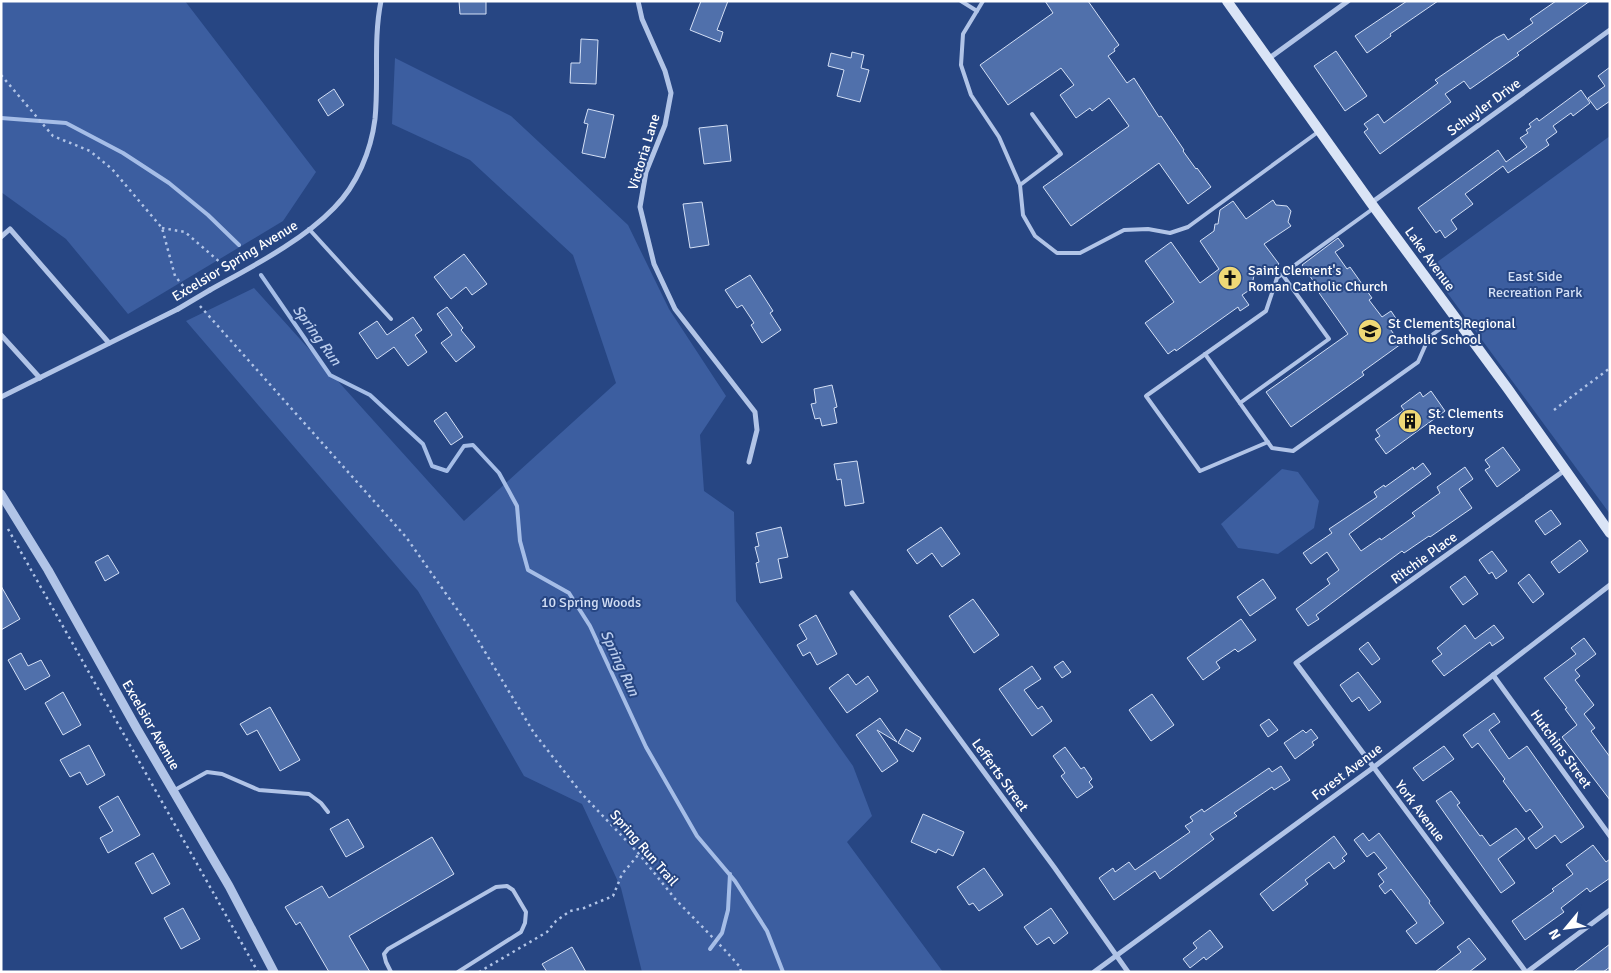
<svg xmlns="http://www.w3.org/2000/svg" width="1611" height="973" viewBox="0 0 1611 973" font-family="Signika,sans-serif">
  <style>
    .green { fill: #3c5ea0 }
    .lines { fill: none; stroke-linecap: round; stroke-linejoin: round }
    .stream { stroke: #a5bde7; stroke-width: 4 }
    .building { fill: #5070ab; stroke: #d4e0f6 }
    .path { stroke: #b1c4e7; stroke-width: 2.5; stroke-dasharray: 2.5 4; stroke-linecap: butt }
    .service { stroke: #b1c4e7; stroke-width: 4 }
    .minor { stroke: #b1c4e7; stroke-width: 5 }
    .tertiary { stroke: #b1c4e7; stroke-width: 9 }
    .secondary { stroke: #dae4f6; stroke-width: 10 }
    .minor-bridge { stroke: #b1c4e7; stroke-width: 5 }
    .labels { text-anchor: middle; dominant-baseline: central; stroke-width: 4; stroke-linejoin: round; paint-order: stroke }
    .street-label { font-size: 14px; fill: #fff; stroke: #274683 }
    .poi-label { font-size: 14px; fill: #fff; stroke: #274683; text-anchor: start }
    .park-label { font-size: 14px; fill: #d4e0f6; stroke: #274683 }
    .water-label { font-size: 15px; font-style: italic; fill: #bcceee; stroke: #274683 }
  </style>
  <rect width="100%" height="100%" fill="#274683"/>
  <g class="green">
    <path d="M1,1h184l131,171 -33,49 -155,93 -62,-75 -65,-47z"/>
    <path d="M395,58l116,58 117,109 41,84 57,87 -26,39 4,56 30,21 2,89 117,165 19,50 -25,26 96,130h-301l-21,-84 -39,-84 -58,-28 -106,-185 -232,-270 68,-33 210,233 152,-138 -43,-128 -103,-95 -78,-36z"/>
    <path d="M1610,136v378l-181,-246z"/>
    <path d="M1282,469l16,3 21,29 -5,27 -36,26 -40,-6 -17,-24z"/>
  </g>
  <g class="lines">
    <g class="stream">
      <path d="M1,118l65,5 57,30 46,30 39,32 31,30"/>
      <path d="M261,275l69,100 40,20 53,49 9,22 15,5 17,-25 9,-1 26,28 18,33 3,35 8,29 41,23 21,33 56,121 51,89 38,45 32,50 16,41"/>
      <path d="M710,949l12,-16 6,-23 2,-36"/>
    </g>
  </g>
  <g class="building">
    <path d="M459,1h27v13h-26z"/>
    <path d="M701,1h27l-11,29 6,2 -3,10 -30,-12z"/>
    <path d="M1045,1h43l31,44 -5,4 1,2 -7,5 19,27 7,-5 25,39 2,-1 23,34 -1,1 13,18 1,-1 14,19 -23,17 -29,-41 -88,63 -28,-39 86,-61 -20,-28 -17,13 -2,-3 -14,10 -16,-23 14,-10 -13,-17 -53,37 -28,-40 73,-52z"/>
    <path d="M1407,1h31l-48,33 1,2 -24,17 -12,-17z"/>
    <path d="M1556,1h34l-73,52 2,2 -49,34 -6,-8 -19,13 6,8 -71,52 -16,-22 4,-3 -4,-5 14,-10 6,9 54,-40 -3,-3 61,-42 8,-4 4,6 25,-17 -3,-4z"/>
    <path d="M581,39l17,1 -2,44 -26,-1 1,-20h9z"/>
    <path d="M1336,51l31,45 -22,15 -31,-45z"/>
    <path d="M852,52l12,3 -3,13 8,2 -9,32 -23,-6 7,-26 -16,-4 3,-13 20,5z"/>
    <path d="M1610,67v34l-13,9 -9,-12 17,-12 -7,-10z"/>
    <path d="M334,89l10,16 -16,11 -10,-16z"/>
    <path d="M1581,90l9,13 -17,13 -2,-3 -18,13 4,6 -11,8 3,5 -41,28 -5,-7 -38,28 8,10 -22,16 6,9 -12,9 -5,-8 -4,3 -18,-25 80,-58 8,12 21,-15 -7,-9 8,-5 -2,-3 5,-3 -2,-3 8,-6 2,3z"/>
    <path d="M588,109l26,6 -9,43 -23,-5 6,-29 -4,-1z"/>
    <path d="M727,125l4,36 -27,3 -5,-36z"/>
    <path d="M1273,200l3,5 11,1 4,5 -3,11 3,4 -27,18 15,20 -13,10 -11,-3 -4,18 -9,6 7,10 -9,6 -2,-4 -62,44 -1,-2 -7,5 -23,-31 29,-21 -29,-41 26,-19 29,41 19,-14 -19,-28 14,-10 1,-7h3l2,-14 13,-9 13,18z"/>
    <path d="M702,202l7,43 -19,3 -7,-44z"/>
    <path d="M1338,238l6,8 -9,6 12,17 3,-2 22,31 -3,2 13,17 9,-6 6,9 -9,6 13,18 -39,28 2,3 -73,52 -25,-35 82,-58 -31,-44 2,-1 -17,-24z"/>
    <path d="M464,254l23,30 -15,11 -6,-8 -15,12 -17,-22z"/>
    <path d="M750,275l23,36 -3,2 11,17 -19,13 -11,-18 3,-2 -12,-18 -5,3 -12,-18z"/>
    <path d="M447,307l16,21 -2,2 14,17 -19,15 -15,-19 11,-8 -15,-21z"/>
    <path d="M413,317l9,13 -7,5 12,17 -19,14 -14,-19 -17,12 -18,-26 18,-12 10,14z"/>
    <path d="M832,385l5,22 -3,1 3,15 -15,3 -2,-8 -5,1 -4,-15 5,-1 -2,-14z"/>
    <path d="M1431,391l14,20 -59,43 -11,-15 5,-3 -4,-6 28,-20 -3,-4 19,-14 3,5z"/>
    <path d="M446,412l17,25 -12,8 -17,-24z"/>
    <path d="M1503,447l17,23 -23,17 -12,-17 5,-3 -5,-7z"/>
    <path d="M857,461l7,42 -19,3 -4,-27 -4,1 -3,-16z"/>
    <path d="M1423,463l8,11 -82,60 12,17 19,-13 1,2 34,-24 -3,-3 28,-20 -3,-6 28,-20 8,12 -14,10 13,19 -42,29 -1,-1 -25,17 -2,-2 -33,24 -53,40 3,4 -11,7 -12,-17 34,-25 -3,-5 12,-9 -12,-18 -16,12 -8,-11 29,-20 -3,-4 48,-32 -3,-5 10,-7 1,2 28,-20 1,3z"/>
    <path d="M1551,510l10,14 -16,11 -10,-14z"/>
    <path d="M781,527l7,30 -10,2 4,19 -22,5 -4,-20 3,-1 -4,-15 4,-1 -3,-13z"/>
    <path d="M941,527l19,27 -18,13 -10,-14 -15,11 -10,-14z"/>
    <path d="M1580,540l8,11 -29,22 -8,-11z"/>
    <path d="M1492,551l15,20 -11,8 -4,-7 -3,2 -10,-14z"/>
    <path d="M108,555l11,18 -14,8 -10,-19z"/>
    <path d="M1529,574l15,20 -11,9 -15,-20z"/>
    <path d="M1465,576l13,18 -15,11 -13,-18z"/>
    <path d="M1263,579l13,19 -26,18 -13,-19z"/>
    <path d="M1,586l19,33 -19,11z"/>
    <path d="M973,599l26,36 -25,18 -25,-37z"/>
    <path d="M816,615l21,39 -20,11 -7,-13 -7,4 -6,-11 10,-6 -8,-14z"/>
    <path d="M1241,619l15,21 -18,12 -3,-3 -19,13 4,6 -17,12 -16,-22z"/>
    <path d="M1465,625l10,14 19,-14 10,13 -12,8 -2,-4 -46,34 -12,-15 10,-7 -5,-6z"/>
    <path d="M1584,638l12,16 -21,16 5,6 -5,4 19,25 -10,9 11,14 -4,3 19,26v43l-48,-63 15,-12 -12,-16 2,-1 -23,-30 32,-24 -5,-6z"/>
    <path d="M1368,642l12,17 -8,6 -13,-16z"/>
    <path d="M21,653l7,13 13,-6 9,16 -25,14 -17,-30z"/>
    <path d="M1063,661l8,11 -9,6 -8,-11z"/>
    <path d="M1032,666l9,13 -17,11 14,19 4,-3 10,15 -20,15 -33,-47z"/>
    <path d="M1358,672l23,30 -12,9 -10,-14 -7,5 -12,-17z"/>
    <path d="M848,674l8,11 12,-9 10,15 -31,22 -18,-25z"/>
    <path d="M63,692l18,33 -18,10 -18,-32z"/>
    <path d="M1152,694l22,31 -23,16 -22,-31z"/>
    <path d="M270,707l30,53 -20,11 -23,-41 -10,5 -7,-11z"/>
    <path d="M1494,713l6,9 -11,8 20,29 18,-13 57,81 -23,16 -6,-8 -19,14 -8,-11 15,-11 -13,-18 -4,3 -23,-31 2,-2 -27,-36 -6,5 -9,-13z"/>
    <path d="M880,718l17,24 -20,-12 21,31 -16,11 -26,-37z"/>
    <path d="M1269,719l9,11 -10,7 -8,-12z"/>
    <path d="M906,729l15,9 -8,14 -15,-9z"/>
    <path d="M1311,729l7,9 -6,4 2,3 -19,14 -11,-16 19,-13 3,3z"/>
    <path d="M89,745l16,30 -18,10 -7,-13 -10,5 -10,-17z"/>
    <path d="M1444,746l10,13 -31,22 -10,-13z"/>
    <path d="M1065,747l16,22 3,-2 8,12 -3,3 4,5 -16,11 -16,-22 4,-3 -12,-17z"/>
    <path d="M1281,766l9,14 -16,10 -2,-3 -38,26 3,3 -27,18 4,5 -54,40 -5,-8 -41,29 -15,-22 14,-10 2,4 14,-10 6,8 55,-38 -5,-6 8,-5 -3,-4 12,-8 2,3 65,-44 3,4z"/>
    <path d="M1451,791l9,12 -3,2 23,31 2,-1 8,11 26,-18 9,11 -27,20 17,24 -14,10 -65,-92z"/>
    <path d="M118,796l22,39 -32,18 -8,-15 13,-7 -14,-24z"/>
    <path d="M923,814l41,18 -11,24 -15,-7 -2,4 -25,-11z"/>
    <path d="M348,819l16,28 -18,10 -16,-28z"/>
    <path d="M1363,833l6,8 10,-8 51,68 -1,2 15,20 -28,21 -10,-13 11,-8 -26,-34 -6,5 -6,-8 5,-4 -6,-8 9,-6 -13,-16 -7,5 -13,-17z"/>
    <path d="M1334,836l13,18 -5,4 3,3 -11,8 -5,-7 -24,18 3,4 -35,27 -13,-17z"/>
    <path d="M432,837l22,37 -105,62 21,36h-41l-29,-50 -4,3 -11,-18 37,-21 7,12z"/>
    <path d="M1593,845l13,17 4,-3v19l-20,14 -3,-4 -26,20 3,4 -39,28 -13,-19 42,-30 -2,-2 21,-15 -7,-9z"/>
    <path d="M153,853l17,31 -18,10 -17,-31z"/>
    <path d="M984,868l19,27 -24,16 -6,-8 -4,2 -12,-18z"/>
    <path d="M183,908l17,31 -19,10 -17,-31z"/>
    <path d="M1051,908l17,25 -14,11 -5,-7 -12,8 -13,-18z"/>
    <path d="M1210,930l13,17 -17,13 -2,-3 -14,11 -7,-9 14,-11 -4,-5z"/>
    <path d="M1469,938l17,21 -17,13h-34l26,-20 -4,-5z"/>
    <path d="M1610,944v23l-7,5h-30z"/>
    <path d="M572,947l14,25h-39l-5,-8z"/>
  </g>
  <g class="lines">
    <g class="path">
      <path d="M1,75l52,61 37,15 22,18 50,59 13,48 13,16"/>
      <path d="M162,228l23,4 37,32 5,6"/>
      <path d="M200,306l206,231 67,95 61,101 48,61 57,60 37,46 47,48 17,19 1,5"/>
      <path d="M1554,410l56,-42"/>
      <path d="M8,529l250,443"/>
      <path d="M479,972l68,-40 9,-11 14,-10 14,-3 29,-12 9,-22 17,-20"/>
    </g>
    <g class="service">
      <path d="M961,1l16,10"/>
      <path d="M983,1l-20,33 -2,31 10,30 28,42 21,48 3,30 12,21 22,17h23l44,-23 24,-1 22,4 18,-6 130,-95"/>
      <path d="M1020,185l41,-31 -29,-40"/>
      <path d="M309,229l82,90"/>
      <path d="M1205,354l67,94 21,3 125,-89 11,-25 25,-18"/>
      <path d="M1240,403l89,-64 -47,-65"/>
      <path d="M1268,442l-68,29 -54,-75 120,-85 11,-33 97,-70"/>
      <path d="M173,791l34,-19 15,2 37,16 50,4 12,9 7,9"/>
      <path d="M391,972l-5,-10 -2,-8 4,-5 108,-62 11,-1 6,4 13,22 -1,11 -4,9 -63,40"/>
    </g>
    <g class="minor">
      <path d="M638,1l4,18 23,52 6,22 -6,32 -19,47 -6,35 14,57 21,45 80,103 2,18 -8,32"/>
      <path d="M1268,59l80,-58"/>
      <path d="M1371,203l239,-173"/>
      <path d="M1,237l9,-8 99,114"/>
      <path d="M210,290c41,-23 91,-48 124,-82 23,-23 37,-57 41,-89 4,-39 -2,-79 6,-118"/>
      <path d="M1,335l39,43"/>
      <path d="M1,397l177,-88"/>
      <path d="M852,593l202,274 74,105"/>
      <path d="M1493,675l117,161"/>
      <path d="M1094,972l280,-205 236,-182"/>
      <path d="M1526,972l-230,-309 269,-193"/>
      <path d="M1527,972l83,-62"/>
    </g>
    <path class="tertiary" d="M1,494l47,76 89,159 92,157 45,86"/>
    <path class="secondary" d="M1227,1l144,202 137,186 102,144"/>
    <path class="minor-bridge" d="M178,309l32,-19"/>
  </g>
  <defs>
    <g id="church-disc" transform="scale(1.25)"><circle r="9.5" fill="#efd876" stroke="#274683"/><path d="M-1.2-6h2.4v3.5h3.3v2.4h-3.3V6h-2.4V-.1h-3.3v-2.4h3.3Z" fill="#111"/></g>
    <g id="school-disc" transform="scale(1.25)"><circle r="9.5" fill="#efd876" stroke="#274683"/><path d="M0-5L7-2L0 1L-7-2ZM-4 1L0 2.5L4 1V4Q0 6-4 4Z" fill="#111"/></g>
    <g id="building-disc" transform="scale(1.25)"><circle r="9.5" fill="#efd876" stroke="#274683"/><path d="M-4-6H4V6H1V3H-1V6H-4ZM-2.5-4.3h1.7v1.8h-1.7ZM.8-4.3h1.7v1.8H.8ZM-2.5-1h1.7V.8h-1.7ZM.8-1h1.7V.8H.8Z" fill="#111"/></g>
  </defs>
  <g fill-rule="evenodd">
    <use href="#church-disc" x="1230" y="278"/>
    <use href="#school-disc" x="1370" y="331"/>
    <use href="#building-disc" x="1410" y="421"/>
  </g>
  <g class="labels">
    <g class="street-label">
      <text transform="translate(1484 107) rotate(-36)">Schuyler Drive</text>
      <text transform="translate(644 152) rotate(-73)">Victoria Lane</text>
      <text transform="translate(1430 259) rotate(54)">Lake Avenue</text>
      <text transform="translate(235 261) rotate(-31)">Excelsior Spring Avenue</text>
      <text transform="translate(1424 558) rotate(-36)">Ritchie Place</text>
      <text transform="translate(151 725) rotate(60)">Excelsior Avenue</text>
      <text transform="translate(1561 749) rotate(54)">Hutchins Street</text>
      <text transform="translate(1347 772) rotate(-37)">Forest Avenue</text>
      <text transform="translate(1000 775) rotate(54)">Lefferts Street</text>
      <text transform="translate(1420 811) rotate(53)">York Avenue</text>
      <text transform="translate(644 848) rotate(49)">Spring Run Trail</text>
    </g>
    <g class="poi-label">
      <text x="1248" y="270">Saint Clement's<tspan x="1248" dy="16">Roman Catholic Church</tspan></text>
      <text x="1388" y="323">St Clements Regional<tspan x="1388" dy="16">Catholic School</tspan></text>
      <text x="1428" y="413">St. Clements<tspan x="1428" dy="16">Rectory</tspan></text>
    </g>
    <g class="park-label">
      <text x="1535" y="276">East Side<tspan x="1535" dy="16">Recreation Park</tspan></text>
      <text x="591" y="602">10 Spring Woods</text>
    </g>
    <g class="water-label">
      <text transform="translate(317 335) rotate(54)">Spring Run</text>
      <text transform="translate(620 663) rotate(65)">Spring Run</text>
    </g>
  </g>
  <rect width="1611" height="973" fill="none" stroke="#ffffff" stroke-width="5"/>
  <g transform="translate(1566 928) rotate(241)" stroke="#274683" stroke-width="4" paint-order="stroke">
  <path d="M0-4L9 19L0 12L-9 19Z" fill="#ffffff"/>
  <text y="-8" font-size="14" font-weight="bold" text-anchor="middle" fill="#ffffff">N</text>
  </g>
</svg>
